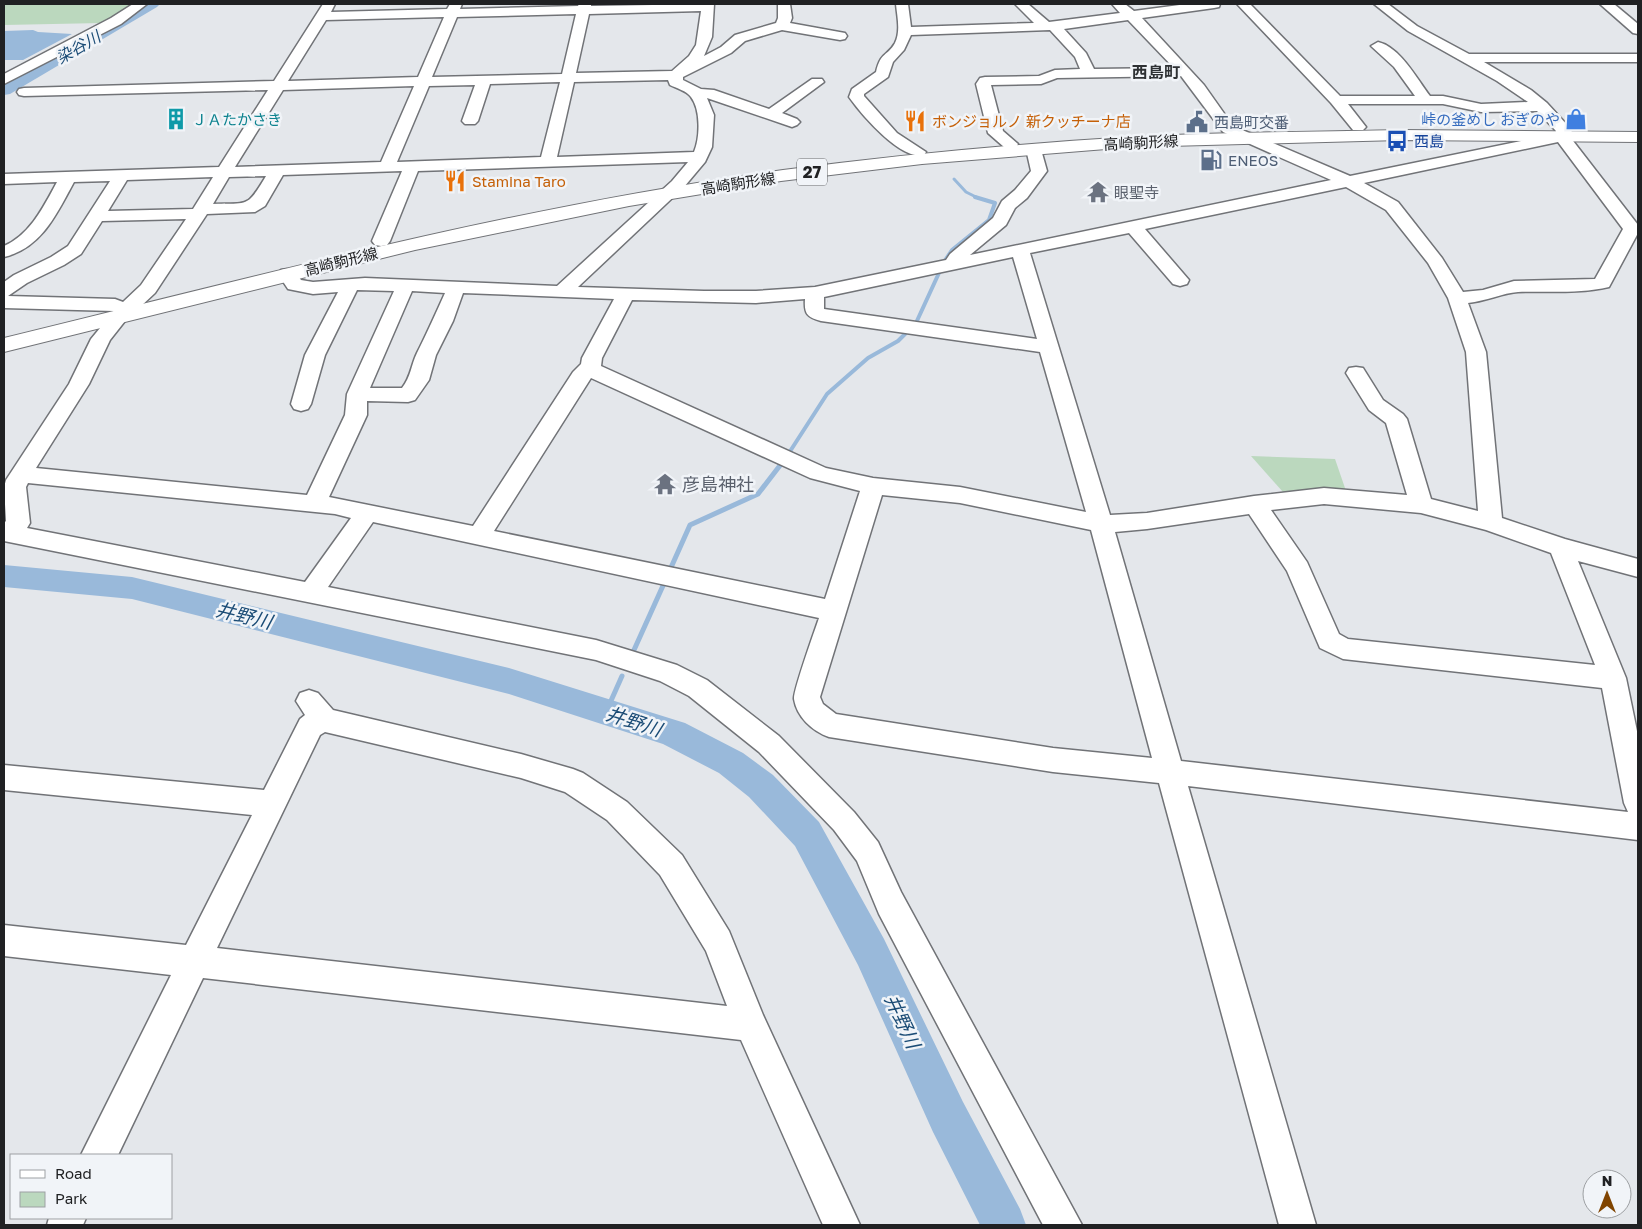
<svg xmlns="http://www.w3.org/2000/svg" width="1642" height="1229" viewBox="0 0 1642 1229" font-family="'Golos Text','Noto Sans JP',sans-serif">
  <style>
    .green { fill: #bbd8be }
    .water { fill: #99b9da }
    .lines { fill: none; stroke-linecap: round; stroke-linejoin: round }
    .stream-far2 { stroke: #99b9da; stroke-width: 3 }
    .stream-far1 { stroke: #99b9da; stroke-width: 4 }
    .stream { stroke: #99b9da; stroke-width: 5 }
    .river { fill: #99b9da; fill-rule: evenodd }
    .minor-casing { stroke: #717377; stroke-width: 3 }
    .major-casing { stroke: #717377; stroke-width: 2 }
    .minor { fill: #fff; fill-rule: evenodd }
    .major { fill: #fff; fill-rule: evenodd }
    .labels { text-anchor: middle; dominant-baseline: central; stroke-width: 5; stroke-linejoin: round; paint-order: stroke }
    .far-culture-label { font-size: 15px; fill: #0d838f; stroke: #f1f4f8; text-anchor: start }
    .far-shop-label { font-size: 15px; fill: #366cbe; stroke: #f1f4f8; text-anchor: end }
    .far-food-label { font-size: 15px; fill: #c56008; stroke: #f1f4f8; text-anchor: start }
    .far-service-label { font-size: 15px; fill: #4e5e75; stroke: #f1f4f8; text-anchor: start }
    .far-transit-label { font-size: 15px; fill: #164399; stroke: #f1f4f8; text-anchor: start }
    .far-street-label { font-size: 15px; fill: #202123; stroke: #f1f4f8 }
    .far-worship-label { font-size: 15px; fill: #5b616d; stroke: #f1f4f8; text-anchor: start }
    .far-water-label { font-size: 16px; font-style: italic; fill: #1b4c76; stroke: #f1f4f8 }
    .far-quarter-label { font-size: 16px; font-weight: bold; fill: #2e3134; stroke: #f1f4f8 }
    .shield { fill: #f1f4f8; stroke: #5f6063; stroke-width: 1 }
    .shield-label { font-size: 16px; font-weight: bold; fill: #202123 }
    .worship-label { font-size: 18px; fill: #5b616d; stroke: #f1f4f8; text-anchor: start }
    .water-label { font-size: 19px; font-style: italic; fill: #1b4c76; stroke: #f1f4f8 }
  </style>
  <rect width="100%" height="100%" fill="#e4e7eb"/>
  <g class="green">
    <path d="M4,4h129l-31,19 -98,2z"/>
    <path d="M1251,456l84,3 11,32 -63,1z"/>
  </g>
  <path class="water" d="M33,30l5,2 34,2 -49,26h-19v-29z"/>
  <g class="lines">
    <path class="stream-far2" d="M954,179l12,13 12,6"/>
    <path class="stream-far1" d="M787,456l40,-62 41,-36 30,-17 18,-18 28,-61 8,-12 37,-30 6,-17 -20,-6"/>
    <g class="stream">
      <path d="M669,572l21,-47 68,-31 30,-39"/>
      <path d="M634,650l32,-71"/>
      <path d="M606,712l16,-36"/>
    </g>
    <g class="river">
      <path d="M141,4h19l-3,3 -147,87 -6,1v-12z"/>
      <path d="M4,565l128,12 377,91 176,55 58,30 30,22 46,47 65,117 79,163 57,107 6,16h-46l-47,-93 -75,-167 -63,-119 -46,-49 -30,-24 -56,-29 -154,-50 -377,-95 -128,-12z"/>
    </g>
    <g class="minor-casing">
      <g id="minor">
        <path d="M133,4h14l-26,20 -117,60v-10l107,-56z"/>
        <path d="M323,4h12l-4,8 116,-3 3,-5h12l-2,5 118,-3 1,-2h12v2l123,-2 -2,33 -8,19 17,-9 14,-12 41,-12 2,-5v-14h12l2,14 -2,5 55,10 2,3 -2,3 -5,1 -58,-10 -37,11 -14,12 -48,24v3l18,9 13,1 55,19 43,-30h10l2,3 -42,31 15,6 3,3 -3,3 -5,2 -85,-29 7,17 -2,32 -7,15 -21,25 -106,100 126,4h52l59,-4 131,-27 4,-6 43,-36 9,-17 13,-11 16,-19 -5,-22 2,-3h12l7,25 -20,27 -12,10 -9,17 -36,30 361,-75 -108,-48 -42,-56 -124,2 -16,6 -50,1 12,46 15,13 -2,3h-12l-16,-14 -12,-49 4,-6 5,-1 54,-1 16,-6 25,-1 -5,-12 -25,-27 -139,5 -7,15 -11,12 -5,15 -24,17v2l33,37 29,19 -2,3c-23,6 -63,-41 -75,-58l3,-8 24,-17c5,-21 11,-15 19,-29 6,-12 2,-27 1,-39h12l3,23 123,-4 -19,-19h13l21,18 71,-9 -8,-9h13l9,7 53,-7h33l-1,3 -5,1 -72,10 62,67 29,41 117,50 205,-42 1,-3 -19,-20 -56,1 -38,-8h-95l18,23 -3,3h-10l-22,-27 -94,-99h13l90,92h75l-21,-29 -23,-21 7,-4c22,5 39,37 52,54h13l38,8 47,-2 -31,-21 -89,-50 -34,-27h14l29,22 52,28h169v8h-154l47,28 16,13 22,24 3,3 -2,7 68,88v8l-29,54c-30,7 -61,4 -91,5 -15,1 -32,9 -50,11l18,49 16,166 63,21 73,20v18l-60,-16 48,117 12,58v104l-450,-54 128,439h-37l-120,-442 -106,-11 -224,-35c-17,-6 -32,-20 -35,-38 -1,-8 21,-69 25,-81l-446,-96 -45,65 268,53 81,25 30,15 72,56 75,76 24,30 23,50 181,333h-39l-164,-311 -22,-53 -23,-31 -75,-78 -70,-56 -29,-15 -64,-21 -592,-119v-18l2,-2 -2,-34 2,-7 63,-96 22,-45 23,-28 -110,-3v-26l10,-7 37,-18 17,-11 42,-65 -36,1c-17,31 -32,66 -70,75v-11c26,-11 40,-40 53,-64l-53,2v-10l215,-7 49,-77 -244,6 -5,-1 -2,-3 2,-3 5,-1 250,-7zM701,11l-5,34 -7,11 -17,15 -96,2 13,-59zM576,14l-14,60 -130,3 25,-60zM444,17l-26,60 -130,4 38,-61zM1128,20l46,48 -80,1 -8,-16 -22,-24zM668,80l2,5c6,3 17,6 21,12 10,13 9,41 3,55l-137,5 17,-75zM560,82l-19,75 -144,5 32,-76 46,-1 -13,36 3,3h10l3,-3 12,-37zM414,86l-33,76 -146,5 48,-77zM1558,142l65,87 -28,50 -81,2 -31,9 -20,2 -21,-34 -44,-56 -34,-19zM688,162l-16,19 -115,105 -192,-8 -52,4 -12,-2c-6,-8 -9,-13 -20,-10l-3,4 10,15 25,5 25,-2 -33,63 -14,49 3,5 7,2 7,-2 3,-5 14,-49 32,-65 37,1 -47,103 -2,21 -38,80 -271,-27 53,-84 21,-44 15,-19 30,-28 52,-79 48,-2 10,-6 18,-31 119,-4 -30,70 3,4 6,1 6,-1 3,-4 28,-70zM266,176c-19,32 -17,27 -53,28l16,-27zM213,177l-20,32 -85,2 19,-31zM1346,187l40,23 42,53 20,35 18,54 12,159 -47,-12 -24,-80 -4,-5 -20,-14 -20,-32 -7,-1 -7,1 -3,5 23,37 17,13 21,72 -83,-7 -70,8 -107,17 -37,2 -80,-262 99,-20 44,51 7,2 7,-2 2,-4 -44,-51zM186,219l-45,66 -18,17 -8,-3 -107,-3 19,-13 37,-18 17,-11 21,-33zM1013,257l24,82 -213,-30v-12zM412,291l33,2c-9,20 -18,40 -28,60 -6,12 -6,24 -15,35h-32zM463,293l151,6 -32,59 -1,6 -8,8 -100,154 -144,-29 38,-82v-14l41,1 7,-2 14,-20 7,-25 17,-34zM805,299c-1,15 2,18 16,22l219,31 46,160 -126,-25 -87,-9 -47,-10 -225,-102 1,-8 30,-58 124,3zM591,378l219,100 50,13 -35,108 -331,-68zM28,483l307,31 16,4 -46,64 -278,-54 3,-5 -4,-36zM882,495l78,8 131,27 61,228 -99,-10 -217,-34 -13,-10 -3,-7zM1324,504l97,9 65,17 65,23 44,112 -247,-26 -9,-5 -32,-72 -36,-52zM1249,514l38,57 33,77 23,11 259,29 22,115 4,9 -447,-51 -66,-229 32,-3z"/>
        <path d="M1600,4h14l24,20v10l-5,-1z"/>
        <path d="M309,690l9,3 15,17 188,44 52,15 10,4 44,29 55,53 47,76 34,84 97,210h-37l-82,-185 -538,-62 -85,177h-37l90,-180 -167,-19v-31l182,20 66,-130 -248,-25v-25l260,25 36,-71 5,-4 -9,-14 4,-8zM325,732l196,46 44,14 42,28 53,55 46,76 21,55 -510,-58 103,-213z"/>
        <path d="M49,1218h37l-3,7h-36z"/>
      </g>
    </g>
    <g class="major-casing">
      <path id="major" d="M1400,130l238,2v10l-238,-2 -269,7 -209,17 -141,17 -152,25 -214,44 -411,102v-14c258,-63 515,-132 779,-168 115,-15 231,-26 347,-33 90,-5 180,-5 270,-7z"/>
    </g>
    <use href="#minor" class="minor"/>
    <use href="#major" class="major"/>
  </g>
  <defs>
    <g id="building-bare" transform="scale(1.725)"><path d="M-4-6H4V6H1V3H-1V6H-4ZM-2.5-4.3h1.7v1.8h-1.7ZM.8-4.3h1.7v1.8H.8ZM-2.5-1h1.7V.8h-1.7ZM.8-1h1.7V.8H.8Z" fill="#0f9aa8" stroke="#f1f4f8" stroke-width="2.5" paint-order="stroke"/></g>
    <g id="shop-bare" transform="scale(1.725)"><path d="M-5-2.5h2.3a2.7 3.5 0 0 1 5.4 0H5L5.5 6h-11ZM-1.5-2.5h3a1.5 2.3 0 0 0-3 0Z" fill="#3f7fe0" stroke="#f1f4f8" stroke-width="2.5" paint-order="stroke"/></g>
    <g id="restaurant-bare" transform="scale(1.725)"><path d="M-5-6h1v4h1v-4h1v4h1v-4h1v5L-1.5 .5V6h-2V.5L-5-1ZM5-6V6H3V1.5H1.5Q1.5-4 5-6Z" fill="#e8710a" stroke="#f1f4f8" stroke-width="2.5" paint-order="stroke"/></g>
    <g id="civic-bare" transform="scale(1.725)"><path d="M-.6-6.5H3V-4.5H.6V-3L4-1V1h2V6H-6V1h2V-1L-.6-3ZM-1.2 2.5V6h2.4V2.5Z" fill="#5c6f8a" stroke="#f1f4f8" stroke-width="2.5" paint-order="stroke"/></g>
    <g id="bus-bare" transform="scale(1.725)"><path d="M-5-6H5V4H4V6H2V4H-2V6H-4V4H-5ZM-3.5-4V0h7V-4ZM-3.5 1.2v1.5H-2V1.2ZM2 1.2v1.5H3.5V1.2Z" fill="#1a4fb4" stroke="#f1f4f8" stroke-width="2.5" paint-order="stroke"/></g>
    <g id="fuel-bare" transform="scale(1.725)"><path d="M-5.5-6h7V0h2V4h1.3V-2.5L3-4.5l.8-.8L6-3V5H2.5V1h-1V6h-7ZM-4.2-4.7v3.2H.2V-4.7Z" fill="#5c6f8a" stroke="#f1f4f8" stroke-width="2.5" paint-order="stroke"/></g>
    <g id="temple-bare" transform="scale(1.725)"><path d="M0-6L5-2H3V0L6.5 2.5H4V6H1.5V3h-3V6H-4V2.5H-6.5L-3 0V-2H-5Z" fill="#6b7280" stroke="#f1f4f8" stroke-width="2.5" paint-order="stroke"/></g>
  </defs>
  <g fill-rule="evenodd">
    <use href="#building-bare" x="176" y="119"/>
    <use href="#shop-bare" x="1576" y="119"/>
    <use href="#restaurant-bare" x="915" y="121"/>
    <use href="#civic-bare" x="1197" y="122"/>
    <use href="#bus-bare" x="1397" y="141"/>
    <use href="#fuel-bare" x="1211" y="160"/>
    <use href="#restaurant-bare" x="455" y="181"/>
    <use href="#temple-bare" x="1098" y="192"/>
    <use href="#temple-bare" x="665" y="484"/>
  </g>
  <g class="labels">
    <g class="far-culture-label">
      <text x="192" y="119">ＪＡたかさき</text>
    </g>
    <g class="far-shop-label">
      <text x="1560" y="119">峠の釜めし おぎのや</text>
    </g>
    <g class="far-food-label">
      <text x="932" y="121">ボンジョルノ 新クッチーナ店</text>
      <text x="472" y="181">Stamina Taro</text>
    </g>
    <g class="far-service-label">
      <text x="1214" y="122">西島町交番</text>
      <text x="1228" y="160">ENEOS</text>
    </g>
    <g class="far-transit-label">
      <text x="1414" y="141">西島</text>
    </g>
    <g class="far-street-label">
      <text transform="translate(1141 142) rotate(-3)">高崎駒形線</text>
      <text transform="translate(738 183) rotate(-9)">高崎駒形線</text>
      <text transform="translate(341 261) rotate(-14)">高崎駒形線</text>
    </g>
    <g class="far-worship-label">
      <text x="1114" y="192">眼聖寺</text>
    </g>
    <g class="far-water-label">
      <text transform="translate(78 47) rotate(-30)">染谷川</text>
    </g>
    <g class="far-quarter-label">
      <text x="1156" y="72">西島町</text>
    </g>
    <rect class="shield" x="797" y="158.5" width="30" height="27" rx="4"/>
    <g class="shield-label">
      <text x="812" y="172">27</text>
    </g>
    <g class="worship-label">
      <text x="682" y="484">彦島神社</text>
    </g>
    <g class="water-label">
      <text transform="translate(244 615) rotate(14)">井野川</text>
      <text transform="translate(634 721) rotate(18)">井野川</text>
      <text transform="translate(903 1021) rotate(65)">井野川</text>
    </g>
  </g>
  <rect width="1642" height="1229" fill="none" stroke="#202123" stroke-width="10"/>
  <rect x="10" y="1154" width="162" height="65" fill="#f1f4f8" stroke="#9da0a3"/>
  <rect x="20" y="1170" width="25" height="8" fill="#ffffff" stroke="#9da0a3"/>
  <text x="55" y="1179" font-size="15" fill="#202123">Road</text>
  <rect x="20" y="1192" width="25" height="15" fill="#bbd8be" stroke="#9da0a3"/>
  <text x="55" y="1204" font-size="15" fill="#202123">Park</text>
  <g transform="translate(1607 1194)"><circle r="24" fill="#f1f4f8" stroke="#9da0a3"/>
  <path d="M0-4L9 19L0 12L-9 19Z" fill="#804400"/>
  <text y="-8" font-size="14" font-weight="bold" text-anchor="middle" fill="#202123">N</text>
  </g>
</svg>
